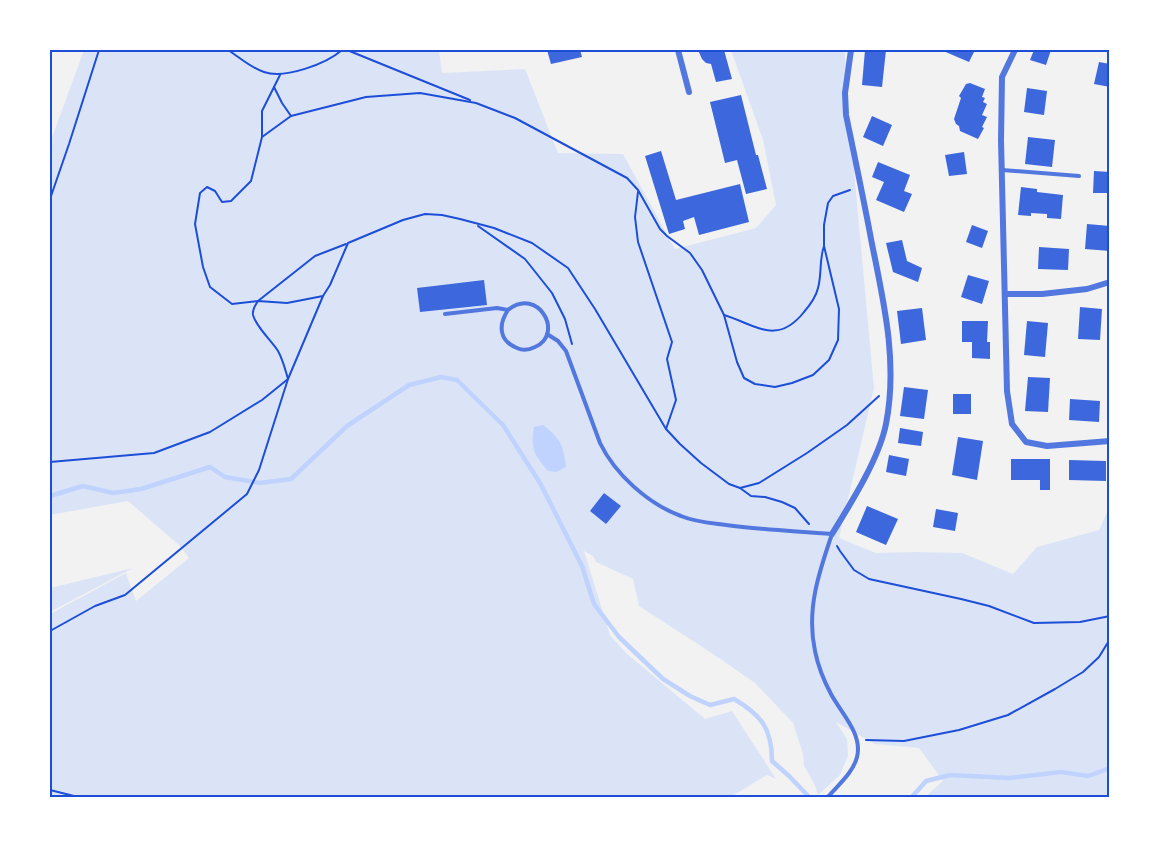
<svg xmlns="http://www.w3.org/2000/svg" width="1159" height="847" viewBox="0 0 1159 847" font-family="Cabin,sans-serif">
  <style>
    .green { fill: #dbe4f7 }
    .water { fill: #bfd3fe }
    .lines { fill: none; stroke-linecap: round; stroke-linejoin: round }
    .stream { stroke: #bfd3fe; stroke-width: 4.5 }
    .building { fill: #3d67dc }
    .path { stroke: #1d4ed8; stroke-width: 2 }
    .service { stroke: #5277de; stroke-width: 4 }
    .minor { stroke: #5277de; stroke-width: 6 }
    .neatline { fill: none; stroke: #1d4ed8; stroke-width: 2 }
  </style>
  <rect width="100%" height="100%" fill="#f2f2f2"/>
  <g class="green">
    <path d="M84,50h355l3,23 83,-4 33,84 65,1 52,95 81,-21 20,-23 -13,-65 -32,-90h114l1,34 28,304 -35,150 37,15 41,-1 45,1 51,21 24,-27 62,-17 10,-22v289h-184l18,-16 -24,-33 -44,-4 -39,-22 11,17 1,17 -8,19 -22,20 -3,-10 -11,-19 -1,-12 -10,-31 -38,-40 -45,-31 -71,-46 -6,-27 -37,-17 -3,-6 -9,-5 26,84 16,18 79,66 27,-8 44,68 -9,-4 -38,23 -679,-1v-183l76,-41 10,28 53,-43 -10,-13 -51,-44 -78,14v-372z"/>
    <path d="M133,568l-83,44v-24z"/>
  </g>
  <path class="water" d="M543,425c18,14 20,20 23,42l-10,5 -8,-1c-14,-17 -18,-22 -14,-44z"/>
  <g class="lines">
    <g class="stream">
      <path d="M50,496l33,-10 30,7 28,-4 69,-22 15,10 35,6 31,-4 56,-53 62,-41 32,-8 16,3 46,45 37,58 42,83 12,38 25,33 44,42 27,17 20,9 24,-6c27,16 38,29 38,62l17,15 21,22"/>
      <path d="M911,798l15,-17 24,-6 59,3 52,-6 27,4 22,-8"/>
    </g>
  </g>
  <g class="building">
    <path d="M547,50h33l2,7 -31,7z"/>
    <path d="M698,50h26l8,29 -16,3 -5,-18 -5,-1 -4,-4z"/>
    <path d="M865,50h21l-4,37 -20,-2z"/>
    <path d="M941,50h34l-6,12z"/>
    <path d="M1034,50h17l-5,15 -16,-5z"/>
    <path d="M1099,62l11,2v23l-16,-3z"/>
    <path d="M970,83l15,6 -3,8 3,1 -2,4 4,2 -5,11 5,2 -5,10 2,1 -6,11 -18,-8 -1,-5 -3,-2 -2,-5 7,-21 -2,-2 7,-12z"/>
    <path d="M1027,88l20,3 -3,24 -20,-3z"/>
    <path d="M741,95l15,60h2l9,34 -21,5 -9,-34 -12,3 -15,-61z"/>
    <path d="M872,116l20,9 -9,21 -20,-9z"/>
    <path d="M1028,137l27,3 -3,27 -27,-3z"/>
    <path d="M661,151l15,49 64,-16 9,38 -50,13 -5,-18 -11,4 2,8 -16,5 -24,-78z"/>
    <path d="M964,152l3,22 -18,2 -4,-21z"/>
    <path d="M878,162l32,13 -6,16 8,3 -8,18 -28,-12 8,-18 -12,-5z"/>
    <path d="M1094,171l16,1v21h-17z"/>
    <path d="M1021,187l16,2v3l26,3 -2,24 -14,-1v-4l-16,-1v3l-13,-1z"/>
    <path d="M1087,224l23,2v25l-25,-2z"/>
    <path d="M972,225l16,6 -6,17 -16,-6z"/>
    <path d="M902,240l5,21 15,7 -4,14 -25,-10 -7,-29z"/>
    <path d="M1039,247l30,2 -1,21 -30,-1z"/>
    <path d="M968,275l21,6 -7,23 -21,-7z"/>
    <path d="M484,280l3,25 -67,7 -3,-24z"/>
    <path d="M1080,307l22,2 -2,31 -22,-1z"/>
    <path d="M922,308l4,32 -25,4 -4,-33z"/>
    <path d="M962,321h26l-1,21h3v17l-18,-1v-16h-10z"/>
    <path d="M1027,321l21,2 -3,34 -21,-2z"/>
    <path d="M1028,377l22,1 -2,34 -23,-1z"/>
    <path d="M904,387l24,3 -4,29 -24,-3z"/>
    <rect x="953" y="394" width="18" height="20"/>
    <path d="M1070,399l30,2 -1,21 -30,-2z"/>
    <path d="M900,428l23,4 -2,14 -23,-3z"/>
    <path d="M958,437l25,4 -6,39 -25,-5z"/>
    <path d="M889,455l20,4 -3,17 -20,-4z"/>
    <path d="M1011,459h39v31h-10v-10h-29z"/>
    <path d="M1069,460l37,1v20l-37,-1z"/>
    <path d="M604,493l17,13 -15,18 -16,-13z"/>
    <path d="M867,506l31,13 -12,26 -30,-13z"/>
    <path d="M936,509l22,4 -3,18 -22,-4z"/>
  </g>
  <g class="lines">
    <g class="path">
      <path d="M228,50c11,7 23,18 36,22 21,7 62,-8 78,-22"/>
      <path d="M347,50l123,50"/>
      <path d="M280,75l-18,36v26l-11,44 -20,20 -9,1 -7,-11 -8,-4 -7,6 -5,31 8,43 7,20 22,17 26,-3 29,2 36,-7"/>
      <path d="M274,87l8,16 9,13 75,-19 54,-4 56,10 39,15 112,60 11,12 22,39 7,7 23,17 12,17 22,45 13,47 7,16 11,6 20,3 17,-4 21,-8 16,-15 9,-20 1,-31 -15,-63v-21l4,-22 5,-7 17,-6"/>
      <path d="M262,137l29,-21"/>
      <path d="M638,192l-3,25 3,25 34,100 -5,17 9,41 -10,29"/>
      <path d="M50,199l19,-55 30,-94"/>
      <path d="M478,226l47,33 27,34 13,26 7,25"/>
      <path d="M724,315c32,10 53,31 80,-3 6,-7 12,-15 14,-24 4,-14 1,-28 6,-42"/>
      <path d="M288,379c-3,-10 -5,-19 -10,-28 -7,-11 -22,-24 -25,-36 -1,-6 2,-9 5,-14l57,-45 31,-12"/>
      <path d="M50,462l104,-9 56,-21 52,-32 26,-21"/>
      <path d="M740,488l19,-5 48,-30 40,-28 32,-29"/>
      <path d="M837,546l3,5 14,19 15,9 92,20 28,7 45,17 46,-1 30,-6"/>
      <path d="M50,631l45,-25 30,-11 122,-101 12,-24 29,-91 35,-83 7,-11 18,-42 55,-23 22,-6 17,1 18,4 34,9 38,15 36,25 27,41 71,120 14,15 21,19 28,21 11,4 11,8 14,1 17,5 13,6 14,16"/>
      <path d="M866,740l38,1 55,-11 49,-15 47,-26 28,-17 16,-15 11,-18"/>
      <path d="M50,790l32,8"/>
    </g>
    <g class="service">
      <path d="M1002,170l77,6"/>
      <path d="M445,314l52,-6 11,2c-10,15 -9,31 9,38 6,3 12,2 18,-1 30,-13 3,-61 -27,-37"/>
      <path d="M547,334l11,7 8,10 34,92c15,31 48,61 81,73 14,6 30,7 45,9 35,5 71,6 106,9 -13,38 -26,76 -17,117 3,15 9,30 16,43 10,19 32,40 26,63 -4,16 -19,28 -30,41"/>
    </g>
    <g class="minor">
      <path d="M678,50l11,42"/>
      <path d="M1015,50l-13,27 -1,63 6,251 5,33 14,18 21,4 63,-5"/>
      <path d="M1005,294h37l45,-5 23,-7"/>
      <path d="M832,534c19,-31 47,-75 54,-110 12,-61 -2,-121 -14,-180 -8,-43 -17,-86 -26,-129l-1,-22 6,-43"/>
    </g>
  </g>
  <rect width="1159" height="847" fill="none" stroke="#ffffff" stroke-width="102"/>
  <rect x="51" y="51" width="1057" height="745" class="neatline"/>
</svg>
